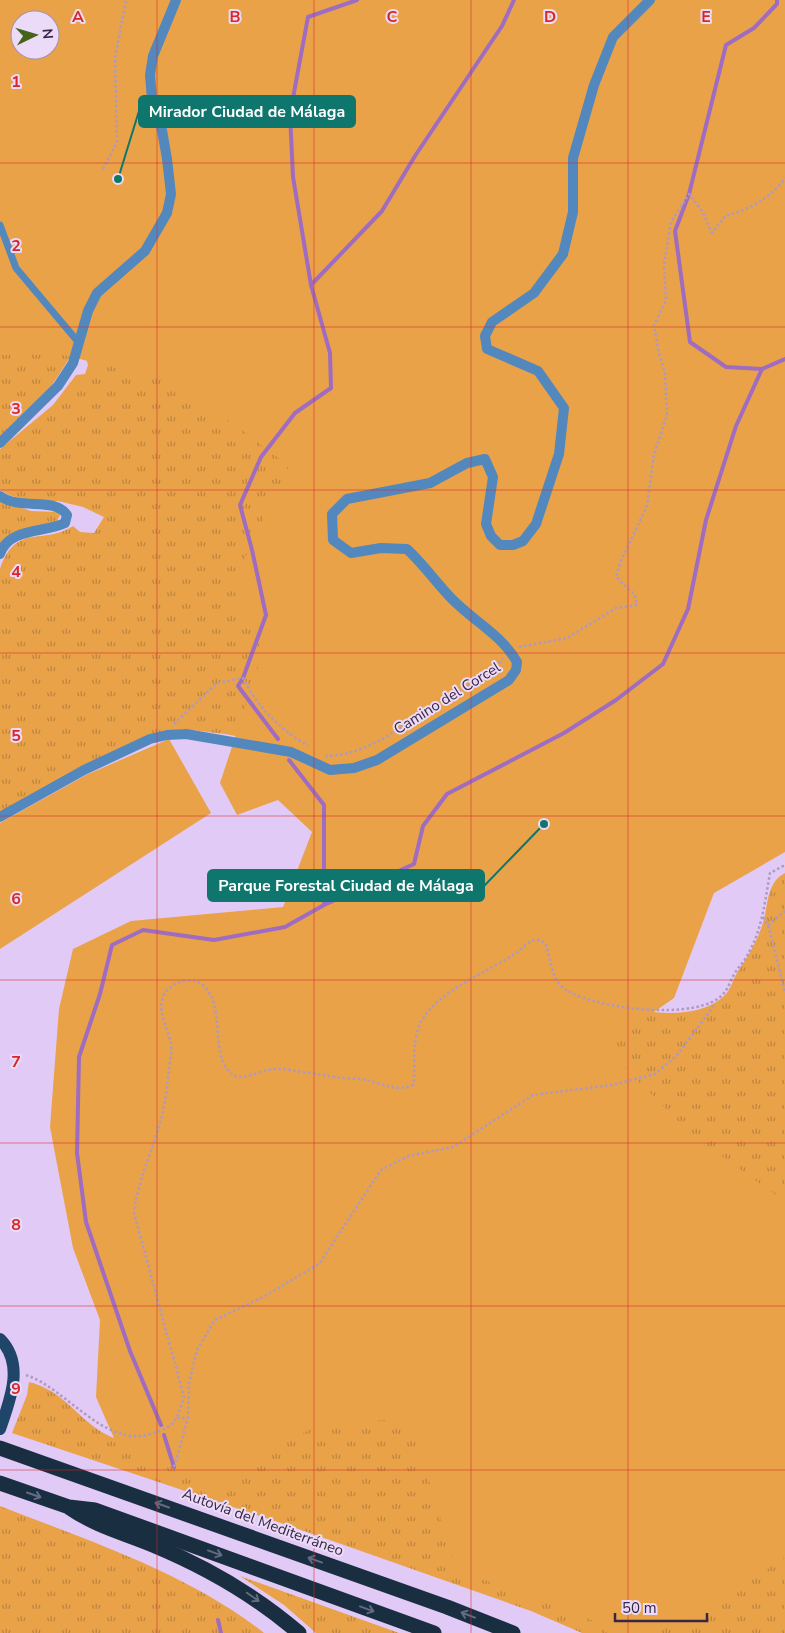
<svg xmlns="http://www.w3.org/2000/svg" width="785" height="1633" viewBox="0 0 785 1633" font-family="'Nunito Sans',sans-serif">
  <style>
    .grass { fill: url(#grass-tufts) }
    .park { fill: #e9a248; fill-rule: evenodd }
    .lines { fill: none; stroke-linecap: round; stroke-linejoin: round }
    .stream { stroke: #9e6cc1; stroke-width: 4 }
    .path { stroke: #ae99c0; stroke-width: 2.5; stroke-dasharray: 2.5 2.5; stroke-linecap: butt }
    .lane { stroke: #5288be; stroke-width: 7 }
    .street { stroke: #5288be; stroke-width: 10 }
    .primary { stroke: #1f4569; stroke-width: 12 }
    .highway { stroke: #1a2e42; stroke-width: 15 }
    .oneway { stroke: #636b82 }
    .grid { fill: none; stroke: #d62828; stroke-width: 1; stroke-opacity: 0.55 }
    .labels { text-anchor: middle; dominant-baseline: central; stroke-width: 4; stroke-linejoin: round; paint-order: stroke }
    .street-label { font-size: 15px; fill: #382744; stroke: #ebdbf8 }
    .grid-label { font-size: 16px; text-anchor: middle; font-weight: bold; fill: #d62828; stroke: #ebdbf8; stroke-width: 4; stroke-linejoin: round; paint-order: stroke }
    .leader { fill: none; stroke: #0f766e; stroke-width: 2 }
    .callout-dot { fill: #0f766e; stroke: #ebdbf8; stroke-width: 2 }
    .callout { fill: #0f766e; stroke: #0f766e; stroke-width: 2 }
    .callout-label { font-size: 16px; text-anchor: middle; font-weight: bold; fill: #fff }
  </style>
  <defs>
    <pattern id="grass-tufts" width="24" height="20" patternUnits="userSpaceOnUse" patternTransform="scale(1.25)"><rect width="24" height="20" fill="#e9a248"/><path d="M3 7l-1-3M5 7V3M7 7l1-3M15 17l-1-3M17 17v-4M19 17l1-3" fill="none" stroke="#be843e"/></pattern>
  </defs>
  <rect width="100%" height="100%" fill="#e2caf6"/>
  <g class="grass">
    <path d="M642,0l-347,747 -70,-13 -43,-5 -182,83v-243c16,-47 43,-23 73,-43l7,6 14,1 10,-16 -21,-10 -25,-6 -22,1 -25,-6 -11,-6v-41l53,-44 23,-30 9,-1 3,-9 -5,-17z"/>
    <path d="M0,236l71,120 -30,46 -41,37z"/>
    <path d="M0,501l31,10 26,1 3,3 -3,6 -57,26z"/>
    <path d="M785,873v760h-203l-51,-22 -241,-85 -278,-93 15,-38 2,-13c38,9 51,43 85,56 5,2 13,1 19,2l473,-435c35,6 89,18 118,-9 6,-5 9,-16 13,-23 12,-19 23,-35 28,-58 3,-15 4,-34 20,-42z"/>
    <path d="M0,1506c87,34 190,68 264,127h-264z"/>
    <path d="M240,1576l159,57h-83l-32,-28z"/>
  </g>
  <g class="park">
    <path d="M0,0h785v852l-71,41 -40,105 -70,49 85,85 96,70v355l-89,61 -38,11 -1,4h-50l-8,-10 -122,-46 -15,10 -46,-148 -30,-19 -65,3 -60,34 -49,42 -34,-35 -58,-12 -24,-55 4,-77 -27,-72 -23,-121 9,-118 14,-60 58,-28 152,-14 29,-75 -34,-32 -41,15 -17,-32 43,-130 -31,-68 57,-119 -110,-83 -116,-28h-63zM20,20h30v30h-30z"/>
    <path d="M169,739l42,74 -211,136v-126l86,-48z"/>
  </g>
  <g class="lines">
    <g class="stream">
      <path d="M311,285l71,-74 33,-55 87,-130 12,-26"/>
      <path d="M762,369l-36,-2 -36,-25 -15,-111 14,-37 37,-149 28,-17 23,-24v-4"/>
      <path d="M278,739l-40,-53 5,-8 23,-63 -14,-65 -12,-45 21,-48 34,-44 36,-25 -1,-35 -19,-68 -18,-108 -3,-63 18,-97 49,-17"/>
      <path d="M289,760l35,45v100"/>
      <path d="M161,1425l-31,-74 -44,-129 -9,-69 2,-96 21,-63 12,-49 31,-15 71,10 71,-13 39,-22 90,-41 9,-38 24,-32 117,-61 52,-33 47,-36 25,-55 18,-89 30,-94 26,-57 23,-10"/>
      <path d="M164,1435l10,32"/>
      <path d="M218,1620l3,13"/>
    </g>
    <g class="path">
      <path d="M103,169l14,-27 -2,-84 11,-58"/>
      <path d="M519,647l48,-9 49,-30 21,-3 -2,-10 -19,-18 4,-14 27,-57 7,-51 13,-40 -2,-42 -7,-24 -4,-24 12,-25 -2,-35 7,-43 18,-28 13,17 10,22 13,-17c23,-6 46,-18 60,-38"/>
      <path d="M174,724l43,-41 26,-5c14,29 37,51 65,68"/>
      <path d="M325,756c43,0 79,-32 113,-53 23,-15 49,-22 65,-45"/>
      <path d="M763,917l5,8 17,67"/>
      <path d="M768,925l17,-14"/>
      <path d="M26,1375c40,13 78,73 125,59 25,-8 25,-13 33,-37l-50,-184c4,-35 21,-67 29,-102 4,-18 5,-37 8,-56 3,-20 -15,-38 -8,-58 5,-15 30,-22 41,-11 21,22 7,60 23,83 11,16 28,3 41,1 10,-2 18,-1 27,1 16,2 32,5 48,7 8,1 16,0 23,2 17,4 30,12 47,5l1,-4c1,-23 -3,-48 12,-67 22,-28 62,-42 90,-61 6,-4 12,-12 19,-13 4,-1 7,1 10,3 6,13 5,32 16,43 25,23 140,37 163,7 5,-6 7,-14 11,-20 4,-7 10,-12 13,-19 14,-24 17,-53 22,-81l15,-8"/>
      <path d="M177,1418h11"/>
      <path d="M174,1467l14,-49 1,-35 8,-33 18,-30 48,-23 56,-33 62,-94 27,-14 45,-9 80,-52 79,-10 43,-11 22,-19 36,-48 -1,-5"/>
    </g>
    <path class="lane" d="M0,225l16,43 63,75"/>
    <g class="street">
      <path d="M0,443l58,-57 15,-23 15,-52 9,-18 48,-42 22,-38 4,-19 -4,-35 -5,-29 -10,-31 -2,-24 3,-19 23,-56"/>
      <path d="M0,496c21,15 54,0 67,19l-2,8c-20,10 -56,4 -65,31"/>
      <path d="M0,817l84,-47 66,-31 17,-4 19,-1 105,18 39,18 24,-2 23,-8 132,-80 7,-10 1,-8c-15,-27 -45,-42 -66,-64 -15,-16 -28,-34 -44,-49l-26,-1 -30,5 -18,-13 -1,-26 15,-15 83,-16 37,-20 18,-4 8,18 -7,47 5,12 9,9h13l10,-4 13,-17 23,-70 5,-46 -26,-37 -51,-22 -2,-13 7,-14 42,-29 29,-39 10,-42v-54l21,-73 19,-48 37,-37"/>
    </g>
    <path class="primary" d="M0,1339c25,25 10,61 0,90"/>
    <g class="highway">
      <path d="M0,1448l447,159 66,26"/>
      <path d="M0,1483l69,24 26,3 339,123"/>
      <path d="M70,1508c26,18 54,25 83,37 53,22 102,50 146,88"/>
    </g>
  </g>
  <defs><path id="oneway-shaft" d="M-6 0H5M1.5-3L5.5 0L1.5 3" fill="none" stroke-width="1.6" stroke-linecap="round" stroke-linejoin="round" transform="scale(1.25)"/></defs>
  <g class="oneway">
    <use href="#oneway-shaft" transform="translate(34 1495) rotate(19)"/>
    <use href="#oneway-shaft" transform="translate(162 1505) rotate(-161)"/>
    <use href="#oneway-shaft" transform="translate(215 1553) rotate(20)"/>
    <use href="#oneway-shaft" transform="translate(315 1560) rotate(-160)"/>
    <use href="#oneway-shaft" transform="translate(253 1597) rotate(35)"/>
    <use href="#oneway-shaft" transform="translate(367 1609) rotate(20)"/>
    <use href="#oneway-shaft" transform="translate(468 1615) rotate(-159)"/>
  </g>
  <path class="grid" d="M157,0v1633M314,0v1633M471,0v1633M628,0v1633M0,163h785M0,327h785M0,490h785M0,653h785M0,816h785M0,980h785M0,1143h785M0,1306h785M0,1470h785"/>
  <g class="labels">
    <g class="street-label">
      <text transform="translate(447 698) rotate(-32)">Camino del Corcel</text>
      <text transform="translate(263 1522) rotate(20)">Autovía del Mediterráneo</text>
    </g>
  </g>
  <g class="grid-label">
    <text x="78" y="22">A</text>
    <text x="235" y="22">B</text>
    <text x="392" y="22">C</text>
    <text x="550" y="22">D</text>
    <text x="706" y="22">E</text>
    <text x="16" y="87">1</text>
    <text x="16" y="251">2</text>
    <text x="16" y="414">3</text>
    <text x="16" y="577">4</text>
    <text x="16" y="741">5</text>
    <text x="16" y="904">6</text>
    <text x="16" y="1067">7</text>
    <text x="16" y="1230">8</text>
    <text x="16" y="1394">9</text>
  </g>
  <path class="leader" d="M118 179L139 111M544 824L484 886"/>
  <g class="callout-dot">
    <circle cx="118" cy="179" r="5"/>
    <circle cx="544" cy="824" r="5"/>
  </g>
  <g class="callout">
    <rect x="139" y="96" width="216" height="31" rx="5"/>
    <rect x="208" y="870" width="276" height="31" rx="5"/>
  </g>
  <g class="callout-label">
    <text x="247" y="117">Mirador Ciudad de Málaga</text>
    <text x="346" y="891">Parque Forestal Ciudad de Málaga</text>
  </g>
  <g transform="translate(35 35) rotate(85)"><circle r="24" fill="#ebdbf8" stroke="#a393b0"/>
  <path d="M0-4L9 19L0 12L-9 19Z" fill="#446318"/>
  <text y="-8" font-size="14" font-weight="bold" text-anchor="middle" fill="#382744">N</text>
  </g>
  <path d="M615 1613v8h92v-8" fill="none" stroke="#382744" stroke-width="2.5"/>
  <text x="622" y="1613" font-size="15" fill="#382744" stroke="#ebdbf8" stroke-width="4" paint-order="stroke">50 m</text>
</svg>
